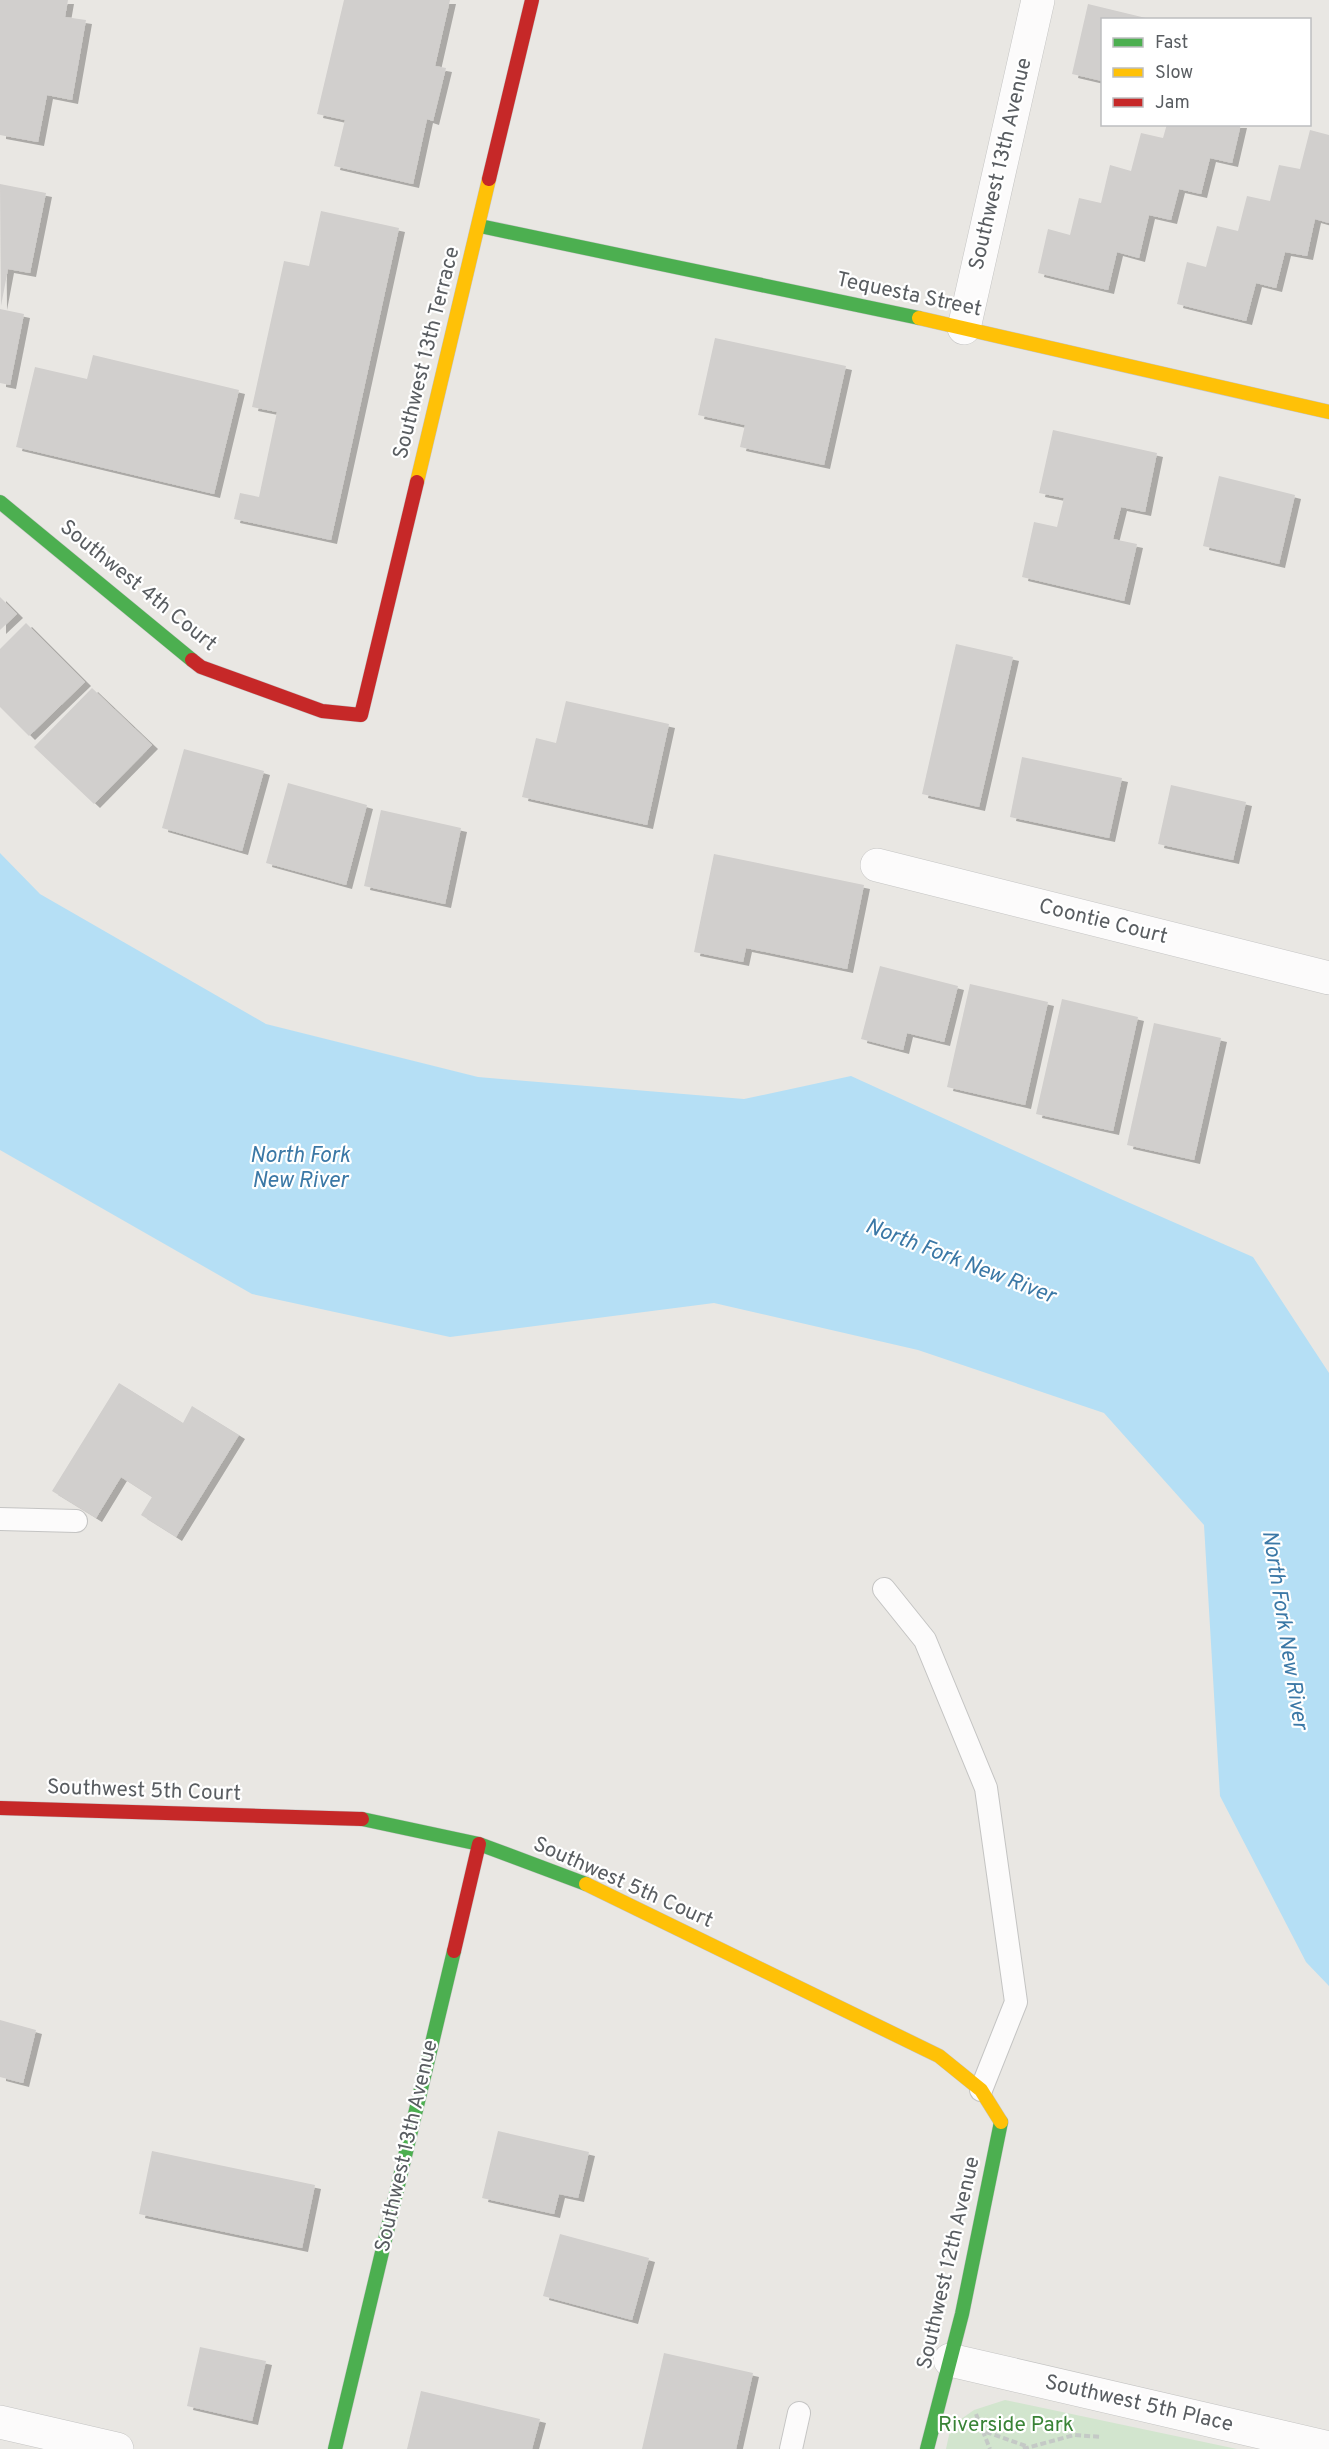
<svg xmlns="http://www.w3.org/2000/svg" width="1329" height="2449" viewBox="0 0 1329 2449" font-family="Overpass,sans-serif">
  <style>
    .green { fill: #d2e5ce }
    .water { fill: #b5dff5 }
    .building { fill: #d1cfcd; filter: url(#shadow) }
    .lines { fill: none; stroke-linecap: round; stroke-linejoin: round }
    .lane-casing { stroke: #c4c4c3; stroke-width: 24 }
    .street-casing { stroke: #c4c4c3; stroke-width: 34 }
    .fast-casing { stroke: #c5c5c5; stroke-width: 15 }
    .slow-casing { stroke: #c5c5c5; stroke-width: 15 }
    .jam-casing { stroke: #c5c5c5; stroke-width: 15 }
    .path { stroke: #c4c9c6; stroke-width: 4; stroke-dasharray: 6 3; stroke-linecap: butt }
    .lane { stroke: #fcfbfb; stroke-width: 22 }
    .street { stroke: #fcfbfb; stroke-width: 33 }
    .fast { stroke: #4caf50; stroke-width: 14 }
    .slow { stroke: #ffc107; stroke-width: 14 }
    .jam { stroke: #c62828; stroke-width: 14 }
    .labels { text-anchor: middle; dominant-baseline: central; stroke-width: 4.5; stroke-linejoin: round; paint-order: stroke }
    .street-label { font-size: 21px; fill: #595d61; stroke: #fff }
    .park-label { font-size: 21px; fill: #398336; stroke: #fff }
    .water-label { font-size: 22px; font-style: italic; fill: #3b78a6; stroke: #fff }
  </style>
  <defs>
    <filter id="shadow"><feDropShadow dx="6" dy="4" stdDeviation="0" flood-color="#0004"/></filter>
  </defs>
  <rect width="100%" height="100%" fill="#e9e7e3"/>
  <path class="green" d="M1005,2400l232,49h-291l5,-23 23,-16z"/>
  <path class="water" d="M0,853l40,41 226,130 212,53 266,22 107,-23 272,124 130,57 76,116v613l-23,-24 -86,-166 -16,-271 -100,-112 -186,-63 -204,-47 -264,34 -198,-43 -252,-144z"/>
  <g class="building">
    <path d="M0,0h68l-3,17 21,3 -14,80 -25,-5 -9,47 -38,-7z"/>
    <path d="M344,0h106l-15,66 11,2 -13,53 -6,-2 -14,65 -79,-18 11,-46 -28,-6z"/>
    <path d="M1088,4l62,15 -48,1v61l-30,-7z"/>
    <path d="M1167,124h74l-9,39 -22,-5 -9,36 -22,-5 -8,31 -22,-5 -10,43 -22,-6 -9,38 -70,-17 10,-44 22,6 9,-37 22,5 9,-38 21,6 10,-38 22,5z"/>
    <path d="M1310,130l19,5v88l-14,-4 -8,37 -22,-4 -9,36 -20,-5 -10,38 -69,-17 10,-42 19,5 11,-41 21,5 9,-35 23,5 9,-36 21,4z"/>
    <path d="M0,184l46,9 -16,80 -22,-4 -7,37z"/>
    <path d="M321,211l78,17 -68,312 -97,-21 6,-26 19,4 18,-85 -25,-5 32,-146 25,5z"/>
    <path d="M0,309l24,5 -14,71 -10,-2z"/>
    <path d="M715,338l131,28 -22,99 -84,-18 5,-22 -47,-10z"/>
    <path d="M93,355l146,35 -25,104 -198,-47 19,-80 52,12z"/>
    <path d="M1053,430l104,23 -12,59 -24,-5 -8,32 24,5 -13,57 -102,-24 12,-55 23,5 7,-29 -25,-5z"/>
    <path d="M1219,476l76,19 -16,69 -76,-18z"/>
    <path d="M0,597l17,17 -17,16z"/>
    <path d="M26,623l59,59 -56,54 -29,-29v-58z"/>
    <path d="M956,644l57,13 -34,150 -57,-13z"/>
    <path d="M92,688l60,57 -58,59 -60,-57z"/>
    <path d="M566,701l103,23 -22,101 -125,-28 14,-59 20,5z"/>
    <path d="M184,749l80,22 -22,80 -80,-23z"/>
    <path d="M1022,757l100,21 -13,60 -99,-21z"/>
    <path d="M288,783l79,22 -21,80 -80,-22z"/>
    <path d="M1171,785l75,17 -13,58 -75,-16z"/>
    <path d="M381,810l80,18 -16,76 -81,-18z"/>
    <path d="M714,854l150,31 -17,84 -101,-21 -3,14 -49,-10z"/>
    <path d="M880,966l78,20 -14,56 -37,-9 -4,17 -42,-11z"/>
    <path d="M970,984l78,18 -23,103 -78,-18z"/>
    <path d="M1062,999l76,18 -25,114 -77,-17z"/>
    <path d="M1154,1023l67,15 -27,122 -67,-15z"/>
    <path d="M119,1383l64,40 9,-17 47,29 -63,102 -35,-22 11,-18 -31,-20 -25,41 -44,-27z"/>
    <path d="M0,2020l36,10 -13,53 -23,-6z"/>
    <path d="M498,2131l91,21 -11,46 -19,-4 -5,20 -72,-16z"/>
    <path d="M152,2151l163,34 -13,63 -163,-34z"/>
    <path d="M560,2234l89,24 -17,62 -89,-24z"/>
    <path d="M200,2347l66,14 -14,60 -65,-15z"/>
    <path d="M664,2353l89,20 -17,76h-94z"/>
    <path d="M421,2391l119,28 -8,30h-125z"/>
  </g>
  <g class="lines">
    <g class="lane-casing">
      <g id="lane">
        <path d="M0,1519l76,2"/>
        <path d="M884,1589l41,51 61,148 30,214 -35,88"/>
        <path d="M791,2449l8,-36"/>
      </g>
    </g>
    <g class="street-casing">
      <g id="street">
        <path d="M964,328l74,-328"/>
        <path d="M877,865l452,113"/>
        <path d="M950,2360l379,88"/>
        <path d="M0,2422l117,27"/>
      </g>
    </g>
    <g class="fast-casing">
      <g id="fast">
        <path d="M480,226l439,92"/>
        <path d="M0,502l192,158"/>
        <path d="M362,1819l117,25 107,40"/>
        <path d="M335,2449l119,-498"/>
        <path d="M927,2449l35,-135 39,-192"/>
      </g>
    </g>
    <g class="slow-casing">
      <g id="slow">
        <path d="M919,318l410,94"/>
        <path d="M417,482l72,-303"/>
        <path d="M586,1884l353,172 42,34 20,32"/>
      </g>
    </g>
    <g class="jam-casing">
      <g id="jam">
        <path d="M489,179l43,-179"/>
        <path d="M192,660l9,7 121,44 39,4 56,-233"/>
        <path d="M0,1808l362,11"/>
        <path d="M454,1951l25,-107"/>
      </g>
    </g>
    <g class="path">
      <path d="M976,2414l14,35"/>
      <path d="M986,2432l40,14"/>
      <path d="M1023,2449l51,-14 28,2"/>
    </g>
    <use href="#lane" class="lane"/>
    <use href="#street" class="street"/>
    <use href="#fast" class="fast"/>
    <use href="#slow" class="slow"/>
    <use href="#jam" class="jam"/>
  </g>
  <g class="labels">
    <g class="street-label">
      <text transform="translate(1001 164) rotate(-77)">Southwest 13th Avenue</text>
      <text transform="translate(909 295) rotate(12)">Tequesta Street</text>
      <text transform="translate(427 353) rotate(-76)">Southwest 13th Terrace</text>
      <text transform="translate(138 586) rotate(39)">Southwest 4th Court</text>
      <text transform="translate(1103 922) rotate(14)">Coontie Court</text>
      <text transform="translate(144 1791) rotate(2)">Southwest 5th Court</text>
      <text transform="translate(623 1883) rotate(24)">Southwest 5th Court</text>
      <text transform="translate(407 2146) rotate(-77)">Southwest 13th Avenue</text>
      <text transform="translate(949 2263) rotate(-77)">Southwest 12th Avenue</text>
      <text transform="translate(1139 2404) rotate(13)">Southwest 5th Place</text>
    </g>
    <g class="park-label">
      <text x="1006" y="2425">Riverside Park</text>
    </g>
    <g class="water-label">
      <text x="300" y="1156">North Fork<tspan x="300" dy="25">New River</tspan></text>
      <text transform="translate(960 1262) rotate(21)">North Fork New River</text>
      <text transform="translate(1284 1630) rotate(81)">North Fork New River</text>
    </g>
  </g>
  <rect x="1101" y="18" width="210" height="108" fill="#ffffff" stroke="#bdbec0" stroke-width="1.5"/>
  <rect x="1113" y="38" width="30" height="9" fill="#4caf50" stroke="#bdbec0" stroke-width="1.5"/>
  <text x="1155" y="48" font-size="18" fill="#595d61">Fast</text>
  <rect x="1113" y="68" width="30" height="9" fill="#ffc107" stroke="#bdbec0" stroke-width="1.5"/>
  <text x="1155" y="78" font-size="18" fill="#595d61">Slow</text>
  <rect x="1113" y="98" width="30" height="9" fill="#c62828" stroke="#bdbec0" stroke-width="1.5"/>
  <text x="1155" y="108" font-size="18" fill="#595d61">Jam</text>
</svg>
